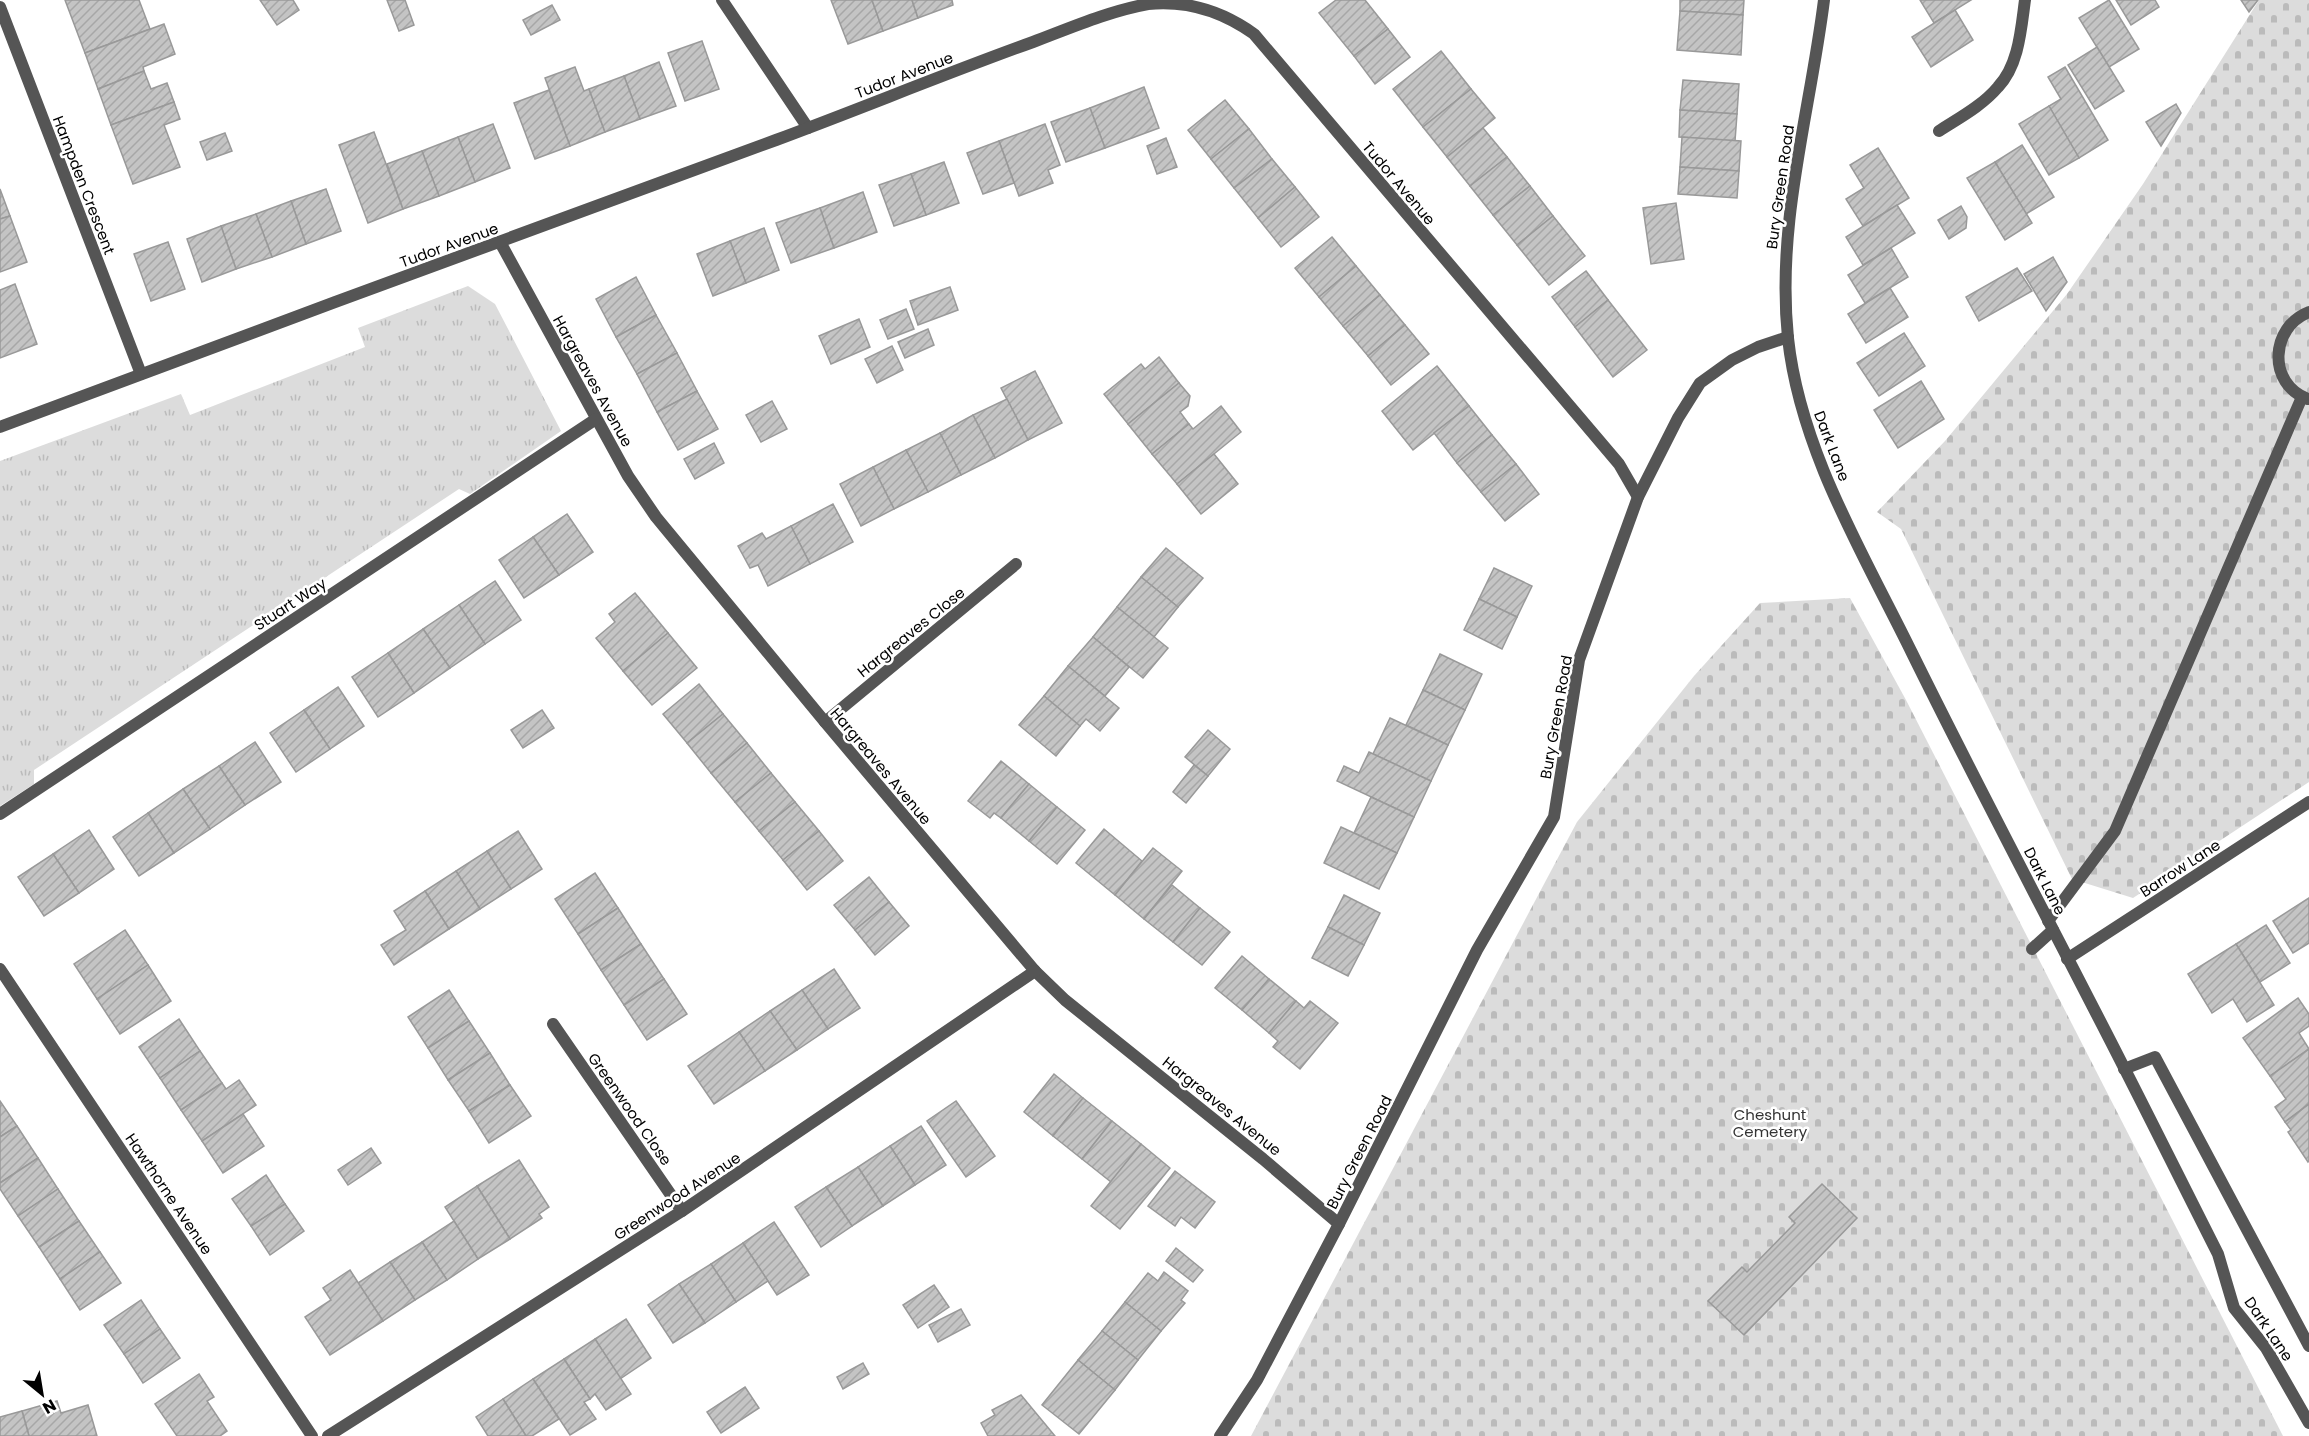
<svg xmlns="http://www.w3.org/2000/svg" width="2309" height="1436" viewBox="0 0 2309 1436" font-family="Poppins,sans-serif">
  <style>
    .cemetery { fill: url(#cemetery-stones) }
    .park { fill: url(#park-tufts) }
    .building { fill: url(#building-hatch); stroke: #999; stroke-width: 1.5 }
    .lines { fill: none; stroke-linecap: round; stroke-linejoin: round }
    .lane { stroke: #555; stroke-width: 12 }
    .street { stroke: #555; stroke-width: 12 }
    .labels { text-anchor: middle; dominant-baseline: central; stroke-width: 5; stroke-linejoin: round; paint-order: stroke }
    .street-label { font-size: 15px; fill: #000; stroke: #fff }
    .park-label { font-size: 15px; fill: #333; stroke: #fff }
  </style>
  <defs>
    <pattern id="cemetery-stones" width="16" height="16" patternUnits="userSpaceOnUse" patternTransform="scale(1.5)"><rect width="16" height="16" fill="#dcdcdc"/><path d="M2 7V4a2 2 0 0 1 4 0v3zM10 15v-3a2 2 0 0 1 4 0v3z" fill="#bbb"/></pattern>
    <pattern id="park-tufts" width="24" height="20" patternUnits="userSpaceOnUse" patternTransform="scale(1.5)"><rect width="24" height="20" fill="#dcdcdc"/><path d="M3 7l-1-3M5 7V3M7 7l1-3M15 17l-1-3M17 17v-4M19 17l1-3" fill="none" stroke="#bbb"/></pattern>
    <pattern id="building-hatch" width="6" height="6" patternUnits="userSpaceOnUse" patternTransform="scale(1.5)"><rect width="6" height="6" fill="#c4c4c4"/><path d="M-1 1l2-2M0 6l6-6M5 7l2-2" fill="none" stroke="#a7a7a7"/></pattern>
  </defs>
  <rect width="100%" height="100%" fill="#fff"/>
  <g class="cemetery">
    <path d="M2259,0h50v782l-176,116 -61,-19 -171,-350 -24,-17 68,-71 122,-147 76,-110z"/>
    <path d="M1850,598l56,102 377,736h-1032l326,-614 117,-146 66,-73z"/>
  </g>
  <path class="park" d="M468,286l27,18 66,127 -91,63 -11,-5 -425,281v14l-34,22v-345l181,-67 9,21 175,-68 -7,-19z"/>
  <g class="building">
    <path d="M65,0h74l11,29 -65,24z"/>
    <path d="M260,0h33l6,10 -22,15z"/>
    <path d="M387,0h18l9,25 -15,6z"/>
    <path d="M831,0h41l11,31 -35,13z"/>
    <path d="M872,0h40l6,18 -35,13z"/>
    <path d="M912,0h40l1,5 -35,13z"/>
    <path d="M1336,0h29l23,29 -34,27 -35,-43z"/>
    <path d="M1680,0h64l-1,15 -63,-4z"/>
    <path d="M1920,0h51l-37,23z"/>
    <path d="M2109,0l30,49 -30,18 -30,-49z"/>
    <path d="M2116,0h39l4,7 -28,18z"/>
    <path d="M2241,0h17l-9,12z"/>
    <path d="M552,5l8,15 -29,15 -8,-15z"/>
    <path d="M1955,10l18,30 -42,27 -19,-30z"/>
    <path d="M1680,11l63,4 -2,40 -64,-5z"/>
    <path d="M164,24l11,30 -32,13 1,4 -46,18 -13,-36z"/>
    <path d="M1388,29l22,28 -35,27 -21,-28z"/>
    <path d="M702,41l17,48 -34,12 -17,-48z"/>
    <path d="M2097,47l27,44 -29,18 -27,-44z"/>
    <path d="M1441,51l30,38 -48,38 -30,-38z"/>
    <path d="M659,62l17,44 -36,13 -16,-43z"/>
    <path d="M575,67l9,24 5,-2 16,43 -35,14 -25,-68z"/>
    <path d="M2065,67l43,73 -29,18 -30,-52 12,-7 -13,-22z"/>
    <path d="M144,71l7,18 16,-6 7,19 -63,23 -13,-36z"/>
    <path d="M624,76l16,43 -35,13 -16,-43z"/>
    <path d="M1683,80l56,4 -2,30 -57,-4z"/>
    <path d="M1144,87l15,41 -54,20 -15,-40z"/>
    <path d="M1471,89l24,29 -48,39 -24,-30z"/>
    <path d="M549,90l21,56 -35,13 -21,-56z"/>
    <path d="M1225,100l24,29 -38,30 -23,-29z"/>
    <path d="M174,102l6,17 -16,6 16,42 -47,17 -22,-59z"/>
    <path d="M2176,104l5,9 -20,33 -15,-24z"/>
    <path d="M2049,106l30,52 -30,17 -30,-51z"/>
    <path d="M1090,108l15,40 -39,14 -15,-40z"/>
    <path d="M1680,110l57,4 -2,27 -56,-4z"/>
    <path d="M493,124l17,44 -35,14 -17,-45z"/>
    <path d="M1045,124l15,41 -12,5 5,13 -34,13 -20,-55z"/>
    <path d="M1483,128l24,29 -37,29 -23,-29z"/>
    <path d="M1249,129l23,30 -38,29 -23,-29z"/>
    <path d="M374,132l29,77 -35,14 -29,-78z"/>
    <path d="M225,133l7,18 -25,9 -7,-18z"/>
    <path d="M458,137l17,45 -36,14 -17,-45z"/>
    <path d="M1682,137l59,4 -2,30 -59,-4z"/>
    <path d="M1166,138l11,29 -20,7 -10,-28z"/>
    <path d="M999,141l15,42 -31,11 -16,-41z"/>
    <path d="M2022,145l32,52 -28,17 -31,-52z"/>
    <path d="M1878,148l31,50 -46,28 -17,-27 18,-11 -14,-23z"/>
    <path d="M422,151l17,45 -36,13 -16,-45z"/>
    <path d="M1507,157l23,29 -37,29 -23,-29z"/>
    <path d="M1272,159l23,28 -37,31 -24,-30z"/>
    <path d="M944,162l15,41 -33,12 -15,-41z"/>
    <path d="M1995,162l37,61 -27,17 -38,-62z"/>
    <path d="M1680,167l59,4 -2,27 -59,-4z"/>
    <path d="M911,174l15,41 -32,11 -15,-41z"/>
    <path d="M1530,186l23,30 -36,29 -24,-30z"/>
    <path d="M1295,187l24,30 -38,30 -23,-29z"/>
    <path d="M0,189l10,27 -10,3z"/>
    <path d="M326,189l15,42 -35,13 -15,-43z"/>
    <path d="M863,192l14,40 -43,16 -14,-40z"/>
    <path d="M291,201l15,43 -34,13 -16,-43z"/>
    <path d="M1676,203l8,56 -33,5 -8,-56z"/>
    <path d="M1897,205l18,28 -52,32 -17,-28z"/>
    <path d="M1961,206l6,11 -1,11 -17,11 -11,-19z"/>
    <path d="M820,208l14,40 -43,15 -15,-40z"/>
    <path d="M256,214l16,43 -36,12 -15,-43z"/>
    <path d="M10,216l17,46 -27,10v-53z"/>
    <path d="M1553,216l32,40 -36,29 -32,-40z"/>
    <path d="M221,226l15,43 -34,13 -15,-43z"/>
    <path d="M764,228l15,42 -33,13 -16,-42z"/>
    <path d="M1332,237l24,29 -37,31 -24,-29z"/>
    <path d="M730,241l16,42 -33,13 -16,-42z"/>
    <path d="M168,242l17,47 -34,12 -17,-47z"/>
    <path d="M1891,248l17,29 -43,26 -17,-28z"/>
    <path d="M2053,257l14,25 -21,29 -22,-37z"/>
    <path d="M1356,266l24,29 -37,31 -24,-29z"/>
    <path d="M2017,268l15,23 -53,30 -13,-24z"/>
    <path d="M1586,271l22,29 -33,27 -23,-30z"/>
    <path d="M636,277l20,38 -40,22 -20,-38z"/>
    <path d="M15,284l22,60 -37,14v-68z"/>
    <path d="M950,287l8,23 -40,15 -8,-24z"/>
    <path d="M1890,288l18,29 -42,26 -18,-29z"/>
    <path d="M1380,295l25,30 -37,31 -25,-30z"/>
    <path d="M1608,300l39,50 -34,27 -38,-50z"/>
    <path d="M906,309l8,20 -26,10 -8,-19z"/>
    <path d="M656,315l21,38 -40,21 -21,-37z"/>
    <path d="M859,319l11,28 -39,17 -12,-28z"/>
    <path d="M1405,325l24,29 -38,31 -23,-29z"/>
    <path d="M928,329l6,16 -29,13 -7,-16z"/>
    <path d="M1904,333l21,33 -46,30 -22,-33z"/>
    <path d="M892,346l11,24 -26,13 -12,-24z"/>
    <path d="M677,353l20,38 -40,21 -20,-38z"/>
    <path d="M1159,357l20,26 -51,41 -24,-30 37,-30 4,5z"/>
    <path d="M1437,366l32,40 -56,44 -31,-39z"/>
    <path d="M1035,371l27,52 -34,17 -27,-52z"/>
    <path d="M1921,381l23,38 -46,29 -24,-38z"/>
    <path d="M1179,383l11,13 -2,10 -8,6 9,12 -37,30 -24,-30z"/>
    <path d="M697,391l21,38 -40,21 -21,-38z"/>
    <path d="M1007,399l21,41 -33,18 -22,-43z"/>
    <path d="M772,401l15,28 -26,13 -15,-27z"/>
    <path d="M1221,406l20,26 -64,52 -25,-30 37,-30 4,5z"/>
    <path d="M1469,406l23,29 -35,28 -23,-30z"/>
    <path d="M973,415l22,43 -34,17 -21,-42z"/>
    <path d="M940,433l21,42 -33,17 -22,-42z"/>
    <path d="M1492,435l24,29 -35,28 -24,-29z"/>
    <path d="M714,443l10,20 -29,16 -11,-20z"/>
    <path d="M906,450l22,42 -34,17 -21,-42z"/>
    <path d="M1214,454l24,30 -37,30 -24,-30z"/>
    <path d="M1516,464l23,30 -34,27 -24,-29z"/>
    <path d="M873,467l21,42 -33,17 -21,-42z"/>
    <path d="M833,504l20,38 -43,22 -19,-38z"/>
    <path d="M567,514l26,38 -34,23 -26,-38z"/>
    <path d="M791,526l19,38 -42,22 -10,-21 -8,3 -12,-22 24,-13 4,6z"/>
    <path d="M533,537l26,38 -35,23 -25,-38z"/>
    <path d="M1166,548l37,30 -25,29 -37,-30z"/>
    <path d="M1494,568l38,18 -15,31 -38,-18z"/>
    <path d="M1141,577l37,30 -24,30 -37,-30z"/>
    <path d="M495,581l26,39 -36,24 -26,-39z"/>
    <path d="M635,593l33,40 -45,38 -27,-33 19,-16 -6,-8z"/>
    <path d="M1479,599l38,18 -15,32 -38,-19z"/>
    <path d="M459,605l26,39 -35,24 -27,-39z"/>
    <path d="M1117,607l51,41 -25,30 -50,-41z"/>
    <path d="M423,629l27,39 -36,25 -26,-40z"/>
    <path d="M668,633l29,35 -45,37 -29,-34z"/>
    <path d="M1093,637l36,30 -24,29 -37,-30z"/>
    <path d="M388,653l26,40 -36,24 -26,-40z"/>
    <path d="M1440,654l42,20 -17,36 -42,-20z"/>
    <path d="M1068,666l51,42 -19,23 -14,-12 -6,7 -36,-30z"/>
    <path d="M699,684l24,30 -36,29 -24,-29z"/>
    <path d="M338,687l26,39 -34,23 -26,-39z"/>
    <path d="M1423,690l42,20 -17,35 -42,-20z"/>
    <path d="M1044,696l36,30 -24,30 -37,-31z"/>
    <path d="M304,710l26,39 -34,23 -26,-39z"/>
    <path d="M542,710l12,18 -31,20 -12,-18z"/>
    <path d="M723,714l24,29 -36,30 -24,-30z"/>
    <path d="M1390,718l58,27 -17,36 -58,-27z"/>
    <path d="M1208,730l22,19 -22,27 -23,-19z"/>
    <path d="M255,742l26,40 -36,23 -26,-39z"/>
    <path d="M747,743l24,30 -36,29 -24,-29z"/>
    <path d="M1369,752l62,29 -17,36 -77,-36 7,-15 15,7z"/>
    <path d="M1001,761l28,23 -28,34 -7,-5 -4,5 -22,-17z"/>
    <path d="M1194,765l14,11 -22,27 -13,-11z"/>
    <path d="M219,766l26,39 -35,24 -27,-40z"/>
    <path d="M771,773l24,29 -36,29 -24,-29z"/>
    <path d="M1029,784l28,23 -28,34 -28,-23z"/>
    <path d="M183,789l27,40 -36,24 -26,-40z"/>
    <path d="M1371,797l43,20 -17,36 -43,-20z"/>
    <path d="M795,802l24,29 -36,29 -24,-29z"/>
    <path d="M1057,807l28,23 -28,34 -28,-23z"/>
    <path d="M148,813l26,40 -35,23 -26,-39z"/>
    <path d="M1341,827l56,26 -18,36 -55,-26z"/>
    <path d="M1104,829l38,32 -27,34 -39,-32z"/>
    <path d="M89,830l25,39 -35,24 -26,-39z"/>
    <path d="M518,831l24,38 -31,20 -24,-38z"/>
    <path d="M819,831l24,30 -36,29 -24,-30z"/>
    <path d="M1153,848l29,23 -38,48 -29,-24z"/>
    <path d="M487,851l24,38 -31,20 -24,-38z"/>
    <path d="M53,854l26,39 -35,23 -26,-39z"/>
    <path d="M456,871l24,38 -31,20 -24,-38z"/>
    <path d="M595,873l23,35 -40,26 -23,-35z"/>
    <path d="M869,877l20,25 -34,28 -21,-25z"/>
    <path d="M1172,885l28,23 -27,34 -29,-23z"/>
    <path d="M425,891l24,38 -55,36 -13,-20 25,-15 -12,-19z"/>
    <path d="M1344,895l36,18 -16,32 -36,-18z"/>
    <path d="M2309,898v45l-16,10 -20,-32z"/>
    <path d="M889,902l20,24 -34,29 -20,-25z"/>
    <path d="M618,908l23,36 -40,26 -23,-36z"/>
    <path d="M1200,908l30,24 -28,33 -29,-23z"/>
    <path d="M2266,925l24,38 -30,19 -24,-38z"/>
    <path d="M1328,927l36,18 -16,31 -36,-18z"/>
    <path d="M125,930l23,35 -51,34 -23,-35z"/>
    <path d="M641,944l23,35 -40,26 -23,-35z"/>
    <path d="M2236,944l38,61 -27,17 -14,-23 -21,14 -24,-39z"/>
    <path d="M1242,956l27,23 -27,31 -27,-22z"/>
    <path d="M148,965l23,36 -51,33 -23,-35z"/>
    <path d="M834,969l26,39 -32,21 -26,-39z"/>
    <path d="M664,979l23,35 -40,26 -23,-35z"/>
    <path d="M1269,979l27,22 -27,32 -27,-23z"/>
    <path d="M449,990l20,31 -41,27 -20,-31z"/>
    <path d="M802,990l26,39 -31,21 -27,-39z"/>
    <path d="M2298,998l11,16v12l-10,7 10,16 -39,27 -27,-38z"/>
    <path d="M1296,1001l8,7 6,-7 28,22 -38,46 -27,-22 5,-6 -9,-8z"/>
    <path d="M770,1011l27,39 -32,21 -26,-39z"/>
    <path d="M179,1019l21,32 -40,27 -21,-31z"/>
    <path d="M469,1021l21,32 -42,27 -20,-32z"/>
    <path d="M739,1032l26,39 -51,33 -26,-38z"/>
    <path d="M2309,1049v55l-24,18 -10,-15 11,-8 -16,-23z"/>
    <path d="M200,1051l22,32 -41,27 -21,-32z"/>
    <path d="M490,1053l20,32 -41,26 -21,-31z"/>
    <path d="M1054,1074l29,24 -30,38 -29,-24z"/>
    <path d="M239,1080l17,25 -54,36 -21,-31 41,-27 4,6z"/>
    <path d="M510,1085l21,31 -42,27 -20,-32z"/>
    <path d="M1083,1098l29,23 -30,38 -29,-23z"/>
    <path d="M0,1101l17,25 -17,11z"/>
    <path d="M956,1101l39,55 -29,21 -39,-56z"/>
    <path d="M2309,1104v57l-1,1 -20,-30 3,-2 -6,-8z"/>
    <path d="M243,1114l21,32 -41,27 -21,-32z"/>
    <path d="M1112,1121l29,23 -30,38 -29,-23z"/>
    <path d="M17,1126l21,32 -38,25v-46z"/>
    <path d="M921,1126l25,39 -31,20 -25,-39z"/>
    <path d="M1141,1144l29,24 -50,61 -29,-23z"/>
    <path d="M890,1146l25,39 -32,21 -25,-39z"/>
    <path d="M371,1148l10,15 -33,22 -10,-15z"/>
    <path d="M38,1158l20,31 -40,27 -18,-27v-6z"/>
    <path d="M519,1160l30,47 -10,7 3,4 -32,21 -33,-53z"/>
    <path d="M858,1167l25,39 -31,20 -26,-39z"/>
    <path d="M1175,1171l40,31 -20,26 -14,-11 -6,9 -27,-20z"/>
    <path d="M266,1175l19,29 -34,22 -19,-27z"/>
    <path d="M1822,1184l35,34 -113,117 -36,-34 34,-34 5,5 48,-49 -6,-6z"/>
    <path d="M477,1186l33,53 -32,20 -33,-52z"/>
    <path d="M826,1187l26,39 -31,21 -26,-40z"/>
    <path d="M58,1189l21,32 -40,26 -21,-31z"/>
    <path d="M285,1204l19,27 -34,24 -19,-29z"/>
    <path d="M79,1221l21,31 -40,27 -21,-32z"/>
    <path d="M454,1221l24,38 -31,21 -25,-38z"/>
    <path d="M774,1222l35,53 -32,20 -34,-52z"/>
    <path d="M422,1242l25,38 -32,20 -25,-38z"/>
    <path d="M743,1243l25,38 -32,21 -25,-38z"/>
    <path d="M1176,1248l27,22 -10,12 -27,-21z"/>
    <path d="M100,1252l21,31 -41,27 -20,-31z"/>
    <path d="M390,1262l25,38 -32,21 -25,-38z"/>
    <path d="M711,1264l25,38 -31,21 -26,-39z"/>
    <path d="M350,1270l33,51 -53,34 -25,-38 26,-17 -8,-12z"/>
    <path d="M1164,1272l24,19 -7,9 4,3 -24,28 -36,-29 23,-29 10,8z"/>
    <path d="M679,1284l26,39 -32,20 -25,-38z"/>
    <path d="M934,1285l15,22 -31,21 -15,-23z"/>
    <path d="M141,1300l19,29 -36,25 -20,-29z"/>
    <path d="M1125,1302l36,29 -23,29 -36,-29z"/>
    <path d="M961,1309l9,16 -32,17 -9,-17z"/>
    <path d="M626,1319l25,39 -31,21 -25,-40z"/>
    <path d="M160,1329l20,29 -37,25 -19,-29z"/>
    <path d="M1102,1331l36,29 -23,30 -37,-30z"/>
    <path d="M595,1339l36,55 -25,16 -11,-16 -5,5 -26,-40z"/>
    <path d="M564,1359l26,40 -6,3 12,17 -26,16 -37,-56z"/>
    <path d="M1078,1360l37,30 -36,44 -37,-29z"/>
    <path d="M863,1363l6,11 -26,15 -6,-12z"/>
    <path d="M199,1374l15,23 -7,4 20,30 -7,5h-43l-22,-32z"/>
    <path d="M533,1379l26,40 -27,17h-6l-23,-37z"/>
    <path d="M745,1387l14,21 -38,25 -14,-21z"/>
    <path d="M1021,1395l34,41h-67l-7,-13 14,-8 -3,-5z"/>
    <path d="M503,1399l23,37h-38l-12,-19z"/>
    <path d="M57,1401l4,12 27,-8 9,31h-68l-7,-25z"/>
    <path d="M22,1411l7,25h-29v-19z"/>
  </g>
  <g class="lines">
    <g class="lane">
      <path d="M2308,399c-41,-15 -38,-72 1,-87"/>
      <path d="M2048,921l67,-90 187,-434"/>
      <path d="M2032,949l21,-19"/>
    </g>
    <g class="street">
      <path d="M722,0l86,128"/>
      <path d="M1824,0c-14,113 -48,223 -36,338 12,112 75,215 124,315 59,120 122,239 183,358 42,81 82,162 123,243l16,54 32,40 43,75"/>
      <path d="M0,7l141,367"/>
      <path d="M1939,131c20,-13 43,-25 59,-44 21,-22 23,-58 27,-87"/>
      <path d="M500,242l128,234 28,41 169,205 210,249 30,29 198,159 76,65"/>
      <path d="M0,427c258,-98 517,-191 776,-287 86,-32 171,-67 257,-98 37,-14 76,-31 115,-38 40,-4 74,7 106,30l365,430 19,33"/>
      <path d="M825,722l191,-158"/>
      <path d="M0,814l596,-395"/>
      <path d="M2067,959l242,-157"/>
      <path d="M0,969l312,467"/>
      <path d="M553,1024l129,187"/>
      <path d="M2124,1069l31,-12 154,289"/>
      <path d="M328,1436l354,-225 353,-240"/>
      <path d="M1220,1436l37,-56 82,-156 138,-274 77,-133 25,-157 59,-163 40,-79 22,-35 32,-23 26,-13 30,-10"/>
    </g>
  </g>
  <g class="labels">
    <g class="street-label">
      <text transform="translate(904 75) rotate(-21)">Tudor Avenue</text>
      <text transform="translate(1399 183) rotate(50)">Tudor Avenue</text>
      <text transform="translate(84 185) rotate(69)">Hampden Crescent</text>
      <text transform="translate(1780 187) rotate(-82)">Bury Green Road</text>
      <text transform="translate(449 245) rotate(-20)">Tudor Avenue</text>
      <text transform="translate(593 381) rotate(61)">Hargreaves Avenue</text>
      <text transform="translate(1832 446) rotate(69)">Dark Lane</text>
      <text transform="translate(290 604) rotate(-33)">Stuart Way</text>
      <text transform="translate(911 632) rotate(-39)">Hargreaves Close</text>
      <text transform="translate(1556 717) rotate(-80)">Bury Green Road</text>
      <text transform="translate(881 766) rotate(50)">Hargreaves Avenue</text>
      <text transform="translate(2180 868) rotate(-33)">Barrow Lane</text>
      <text transform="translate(2045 881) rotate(63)">Dark Lane</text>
      <text transform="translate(1222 1106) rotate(39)">Hargreaves Avenue</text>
      <text transform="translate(630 1109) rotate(55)">Greenwood Close</text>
      <text transform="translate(1359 1152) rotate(-63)">Bury Green Road</text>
      <text transform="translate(169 1194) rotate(56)">Hawthorne Avenue</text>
      <text transform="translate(677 1196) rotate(-33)">Greenwood Avenue</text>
      <text transform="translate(2269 1329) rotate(56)">Dark Lane</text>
    </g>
    <g class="park-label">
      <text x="1770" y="1114">Cheshunt<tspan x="1770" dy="17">Cemetery</tspan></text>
    </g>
  </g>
  <g transform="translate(42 1394) rotate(150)" stroke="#ffffff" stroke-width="4.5" paint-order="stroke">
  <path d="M0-4.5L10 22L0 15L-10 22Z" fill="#000000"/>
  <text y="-9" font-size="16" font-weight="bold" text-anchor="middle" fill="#000000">N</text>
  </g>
</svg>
